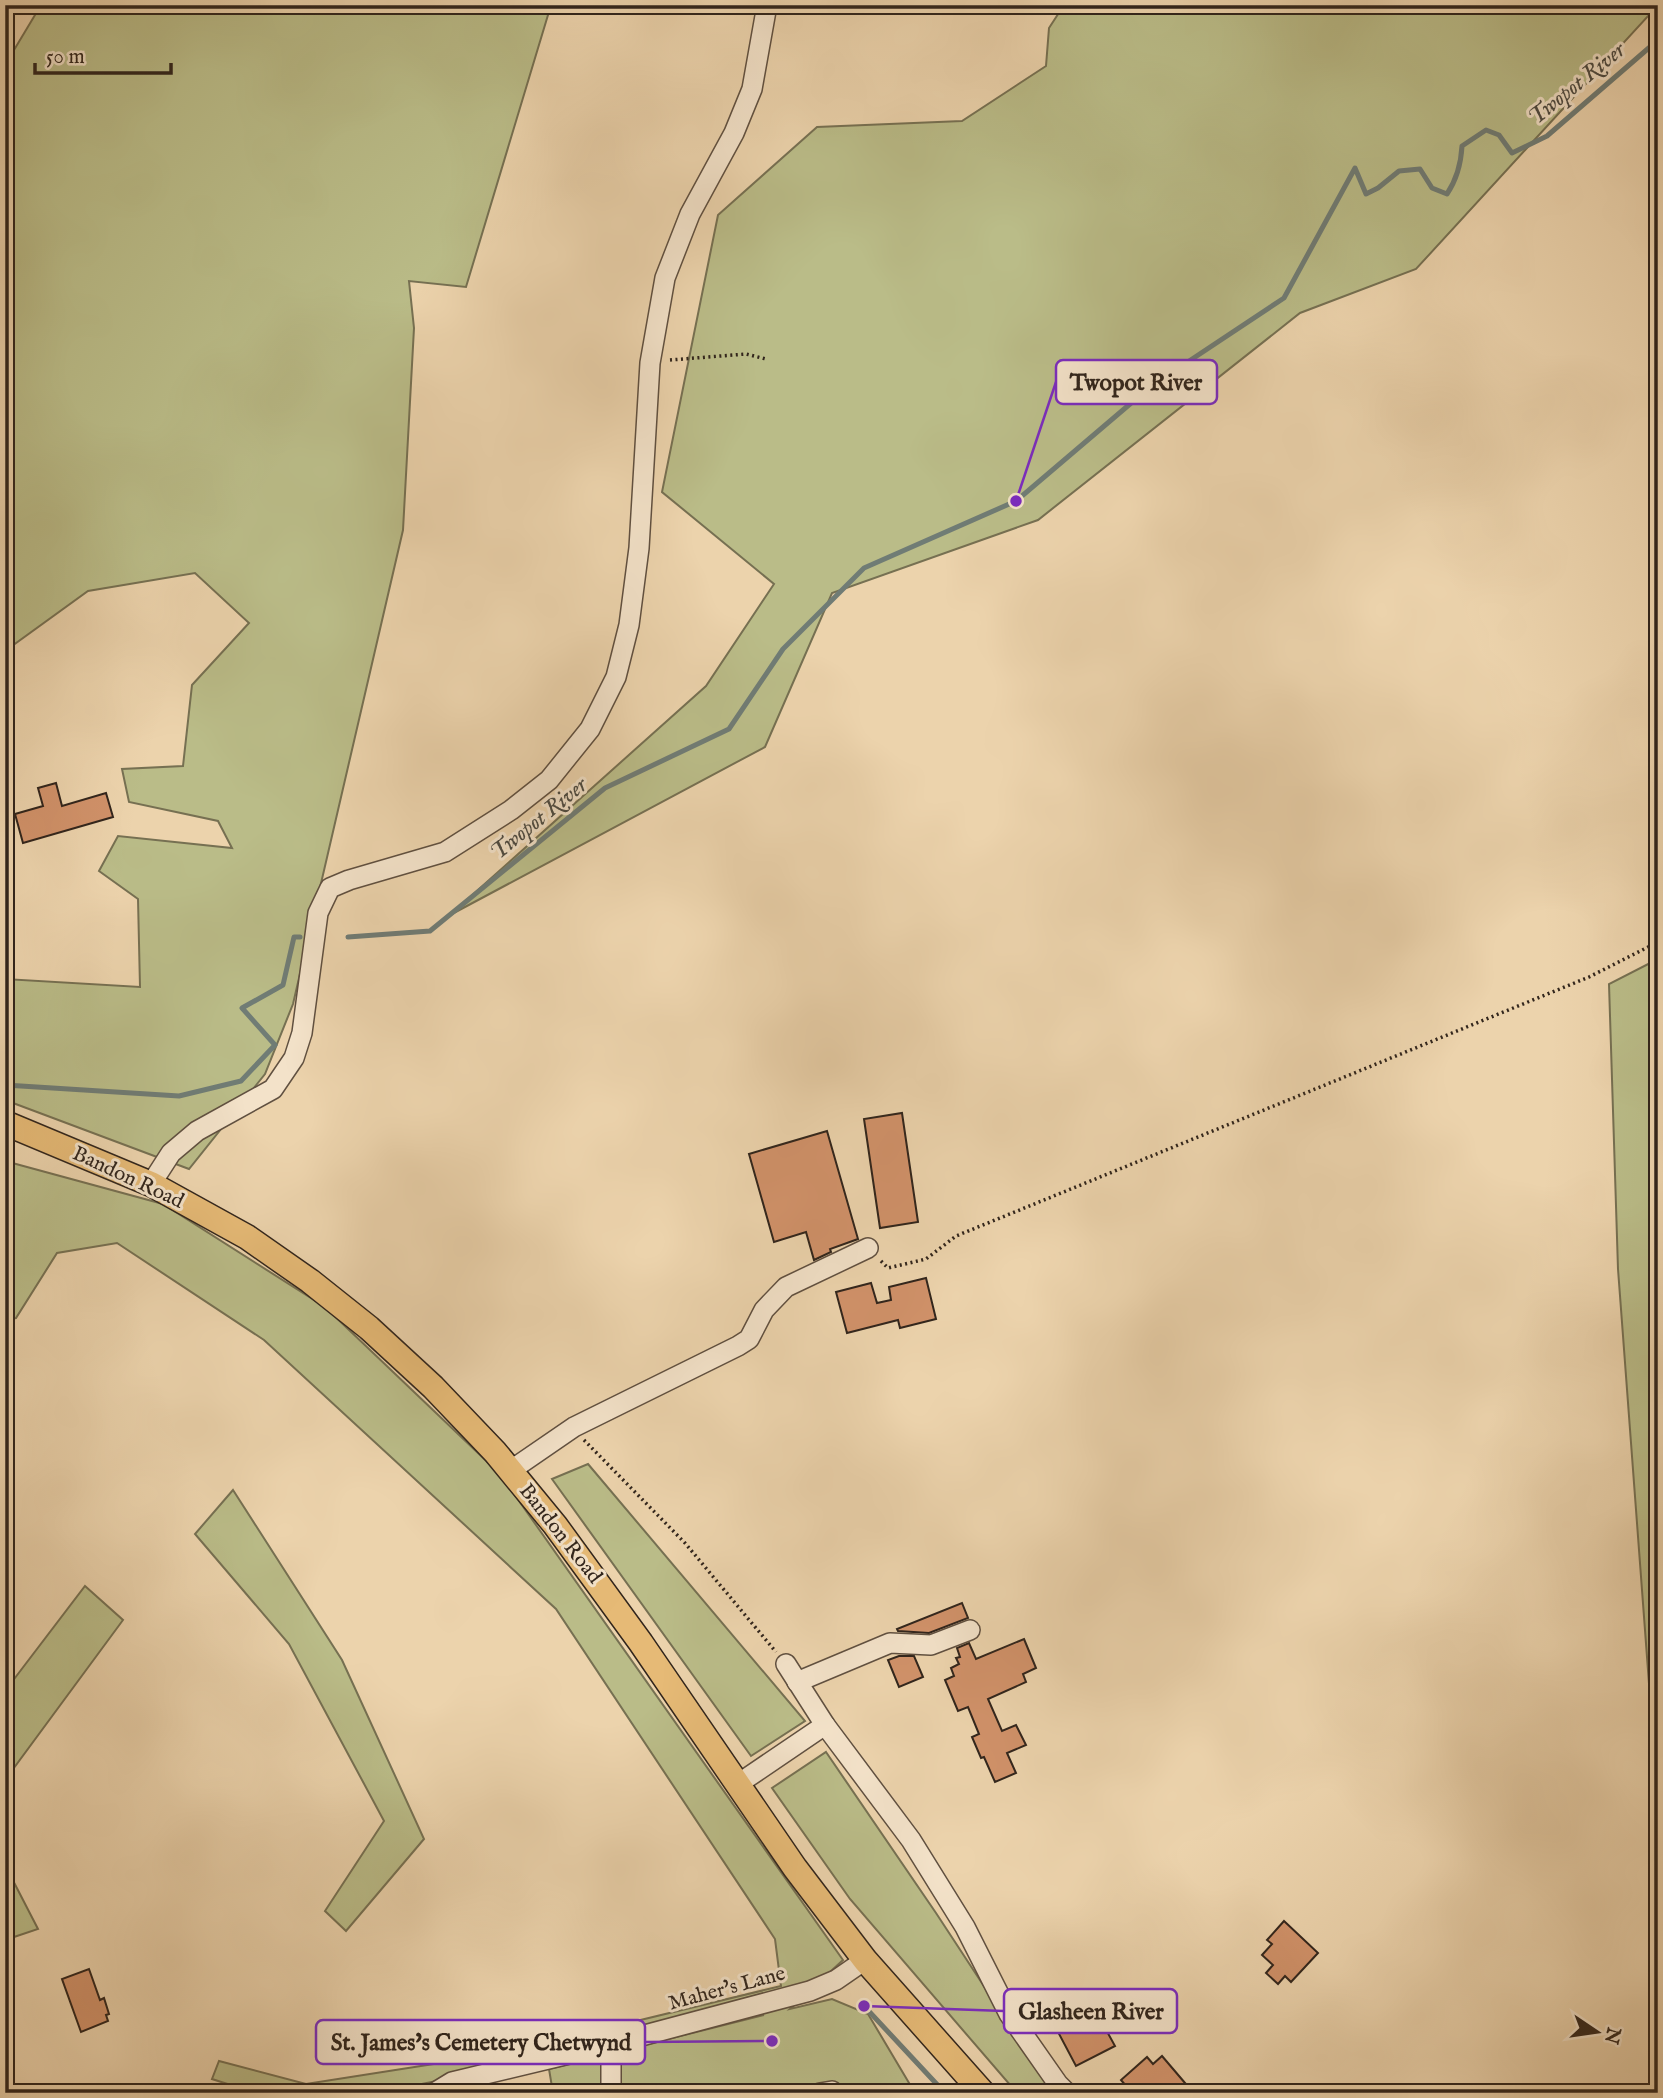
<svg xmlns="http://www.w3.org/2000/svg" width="1663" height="2098" viewBox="0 0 1663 2098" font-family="'IM FELL English',serif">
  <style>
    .green { fill: #babc88; stroke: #767052; stroke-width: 2 }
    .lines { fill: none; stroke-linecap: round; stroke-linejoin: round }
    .stream { stroke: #707c75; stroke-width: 5 }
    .building { fill: #d1926a; stroke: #31251c; stroke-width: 2 }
    .minor-casing { stroke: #605040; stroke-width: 22 }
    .major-casing { stroke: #31251c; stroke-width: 27 }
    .path { stroke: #31251c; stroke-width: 3.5; stroke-dasharray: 2 3.5; stroke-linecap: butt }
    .minor { stroke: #f3e2c9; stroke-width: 19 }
    .major { stroke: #e6ba76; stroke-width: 24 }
    .labels { text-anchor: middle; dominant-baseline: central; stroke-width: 6; stroke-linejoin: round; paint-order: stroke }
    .street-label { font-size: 21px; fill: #31251c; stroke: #f3e2c9 }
    .water-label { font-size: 23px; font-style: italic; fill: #4b4941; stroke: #f3e2c9 }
    .leader { fill: none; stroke: #7b2cbf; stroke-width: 2.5 }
    .callout-dot { fill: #7b2cbf; stroke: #f3e2c9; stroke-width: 2.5 }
    .callout { fill: #f3e2c9; stroke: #7b2cbf; stroke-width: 2.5 }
    .callout-label { font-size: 23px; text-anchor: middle; font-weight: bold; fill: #31251c }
  </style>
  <rect width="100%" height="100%" fill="#ecd3ac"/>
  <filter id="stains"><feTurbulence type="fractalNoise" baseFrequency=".00286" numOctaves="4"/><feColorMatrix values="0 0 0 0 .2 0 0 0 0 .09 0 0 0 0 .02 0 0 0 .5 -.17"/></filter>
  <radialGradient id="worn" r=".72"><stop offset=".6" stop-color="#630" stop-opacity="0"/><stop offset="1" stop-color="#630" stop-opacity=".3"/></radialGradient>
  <g class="green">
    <path d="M41,5h510l-85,282 -57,-6 5,47 -11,202 -110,474 -28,70 -76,95 -184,-69v-121l135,8 -2,-88 -39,-28 19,-35 114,12 -14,-27 -89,-19 -7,-33 61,-3 9,-81 57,-62 -54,-50 -107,18 -83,60v-586z"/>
    <path d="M1064,5h594v7l-10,4 -232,253 -116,44 -262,207 -206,73 -67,154 -315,168 256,-229 68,-102 -112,-92 56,-277 99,-88 145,-6 84,-55 3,-38z"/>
    <path d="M1658,959v845l-40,-535 -9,-285z"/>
    <path d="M5,1161l158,43 162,103 175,167 343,486 -53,49 42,-10 36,15 47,79h-362l-4,-24 215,-54 -357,72 -9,6h-142l-44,-14 7,-18 87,23 198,-31 277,-67 -6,-47 -219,-330 -292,-269 -147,-97 -60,10 -41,65 -11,2z"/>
    <path d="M588,1464l217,257 -54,35 -199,-277z"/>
    <path d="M233,1490l109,170 82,179 -78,92 -21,-20 59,-90 -95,-177 -94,-110z"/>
    <path d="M85,1586l38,34 -118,160v-89z"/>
    <path d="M826,1752l110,161 118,180h-37l-167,-194 -78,-111z"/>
    <path d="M5,1865l33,64 -33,11z"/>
  </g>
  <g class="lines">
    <g class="stream">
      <path d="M348,937l82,-6 175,-143 124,-59 54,-80 81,-81 152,-67 134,-114 134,-89 71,-130 11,26 12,-6 21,-17 21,-2 12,19 15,6c10,-15 14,-30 15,-48l24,-16 13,5 13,18 35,-17 111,-96"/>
      <path d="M5,1085l174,11 62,-15 34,-36 -33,-37 41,-23 11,-48h6"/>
      <path d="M864,2006l81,87"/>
    </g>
  </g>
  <g class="building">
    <path d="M56,783l6,23 44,-13 7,24 -90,26 -8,-29 28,-8 -5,-18z"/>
    <path d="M902,1113l16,109 -38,6 -16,-109z"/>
    <path d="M827,1131l31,108 -28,10 1,3 -17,8 -8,-28 -32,10 -25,-88z"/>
    <path d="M926,1278l10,41 -36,9 -2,-8 -51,13 -11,-41 35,-9 6,20 14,-3 -2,-13z"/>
    <path d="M962,1603l6,15 -39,15 -31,-2 -1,-2z"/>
    <path d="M1024,1639l12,29 -13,6 3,8 -38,17 14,32 14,-6 10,20 -19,8 9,20 -21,9 -11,-25 -3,1 -9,-21 7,-3 -11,-27 -10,4 -13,-31 9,-4 -3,-8 8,-4 -3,-6 4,-1 -3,-9 12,-5 7,16z"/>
    <path d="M899,1656h15l9,21 -24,10 -11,-27z"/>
    <path d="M1284,1921l34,32 -27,29 -6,-6 -7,8 -12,-11 7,-8 -11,-10 10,-11 -5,-4z"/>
    <path d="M89,1969l11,31 4,-2 5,16 -3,1 2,6 -27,11 -19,-53z"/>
    <path d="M1099,2017l16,29 -39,20 -19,-36 19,-11 4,8z"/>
    <path d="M1162,2056l23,27 -12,10h-41l-11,-13 26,-23 6,7z"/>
  </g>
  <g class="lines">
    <g class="minor-casing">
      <g id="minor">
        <path d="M151,1184l20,-31 26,-22 76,-42 21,-31 8,-25 16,-120 12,-25 19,-8 96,-28 66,-42 38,-30 41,-51 26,-52 13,-52 10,-77 11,-185 15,-85 25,-64 44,-81 18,-44 15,-84"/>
        <path d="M510,1471l64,-44 164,-81 11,-7 15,-29 22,-23 82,-39"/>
        <path d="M786,1664l39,61 86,115 54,87 44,87 49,70 9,9"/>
        <path d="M797,1682l93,-39 41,2 39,-15"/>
        <path d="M738,1784l87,-59"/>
        <path d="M434,2093l18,-11 159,-38 199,-53 26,-11 29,-20"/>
        <path d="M611,2093v-49"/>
        <path d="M820,2093l12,-2"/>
      </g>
    </g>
    <g class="major-casing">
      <path id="major" d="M5,1123l146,61 96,53 63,44 59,47 64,59 62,65 60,73 86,118 154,225 70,92 118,133"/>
    </g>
    <g class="path">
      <path d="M670,360l76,-6 20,5"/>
      <path d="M881,1261l7,7 38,-9 30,-23 633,-259 69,-35"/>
      <path d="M584,1440l101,103 91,109"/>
    </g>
    <use href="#minor" class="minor"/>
    <use href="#major" class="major"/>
  </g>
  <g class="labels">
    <g class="street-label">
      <text transform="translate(128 1178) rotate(25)">Bandon Road</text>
      <text transform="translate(560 1534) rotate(52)">Bandon Road</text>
      <text transform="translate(727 1989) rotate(-15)">Maher's Lane</text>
    </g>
    <g class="water-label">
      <text transform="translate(1577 84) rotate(-39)">Twopot River</text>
      <text transform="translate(539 819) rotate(-39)">Twopot River</text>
    </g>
  </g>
  <path class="leader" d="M1016 501L1056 382M864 2006L1004 2011M772 2041L645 2042"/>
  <g class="callout-dot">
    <circle cx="1016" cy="501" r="7"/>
    <circle cx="864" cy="2006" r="7"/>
    <circle cx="772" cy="2041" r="7"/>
  </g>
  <g class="callout">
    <rect x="1056" y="360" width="161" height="44" rx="7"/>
    <rect x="1004" y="1989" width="173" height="44" rx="7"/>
    <rect x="316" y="2020" width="329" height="44" rx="7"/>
  </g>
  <g class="callout-label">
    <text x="1136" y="390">Twopot River</text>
    <text x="1091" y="2019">Glasheen River</text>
    <text x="481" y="2050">St. James's Cemetery Chetwynd</text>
  </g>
  <rect width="1663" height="2098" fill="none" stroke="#ecd3ac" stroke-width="28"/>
  <rect x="7" y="7" width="1649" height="2084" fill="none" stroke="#31251c" stroke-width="3.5"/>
  <rect x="14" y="14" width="1635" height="2070" fill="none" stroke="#31251c" stroke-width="2"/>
  <g transform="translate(1597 2032) rotate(103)" stroke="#f3e2c9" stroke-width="5" paint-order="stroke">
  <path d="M0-5L12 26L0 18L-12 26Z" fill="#31251c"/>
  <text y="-10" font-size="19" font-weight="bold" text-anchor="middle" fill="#31251c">N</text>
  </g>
  <path d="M35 63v10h136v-10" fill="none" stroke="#31251c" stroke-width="3.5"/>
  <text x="46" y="63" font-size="21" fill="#31251c" stroke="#f3e2c9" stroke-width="5" paint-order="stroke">50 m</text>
  <rect width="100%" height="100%" filter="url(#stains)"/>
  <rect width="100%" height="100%" fill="url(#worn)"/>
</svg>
